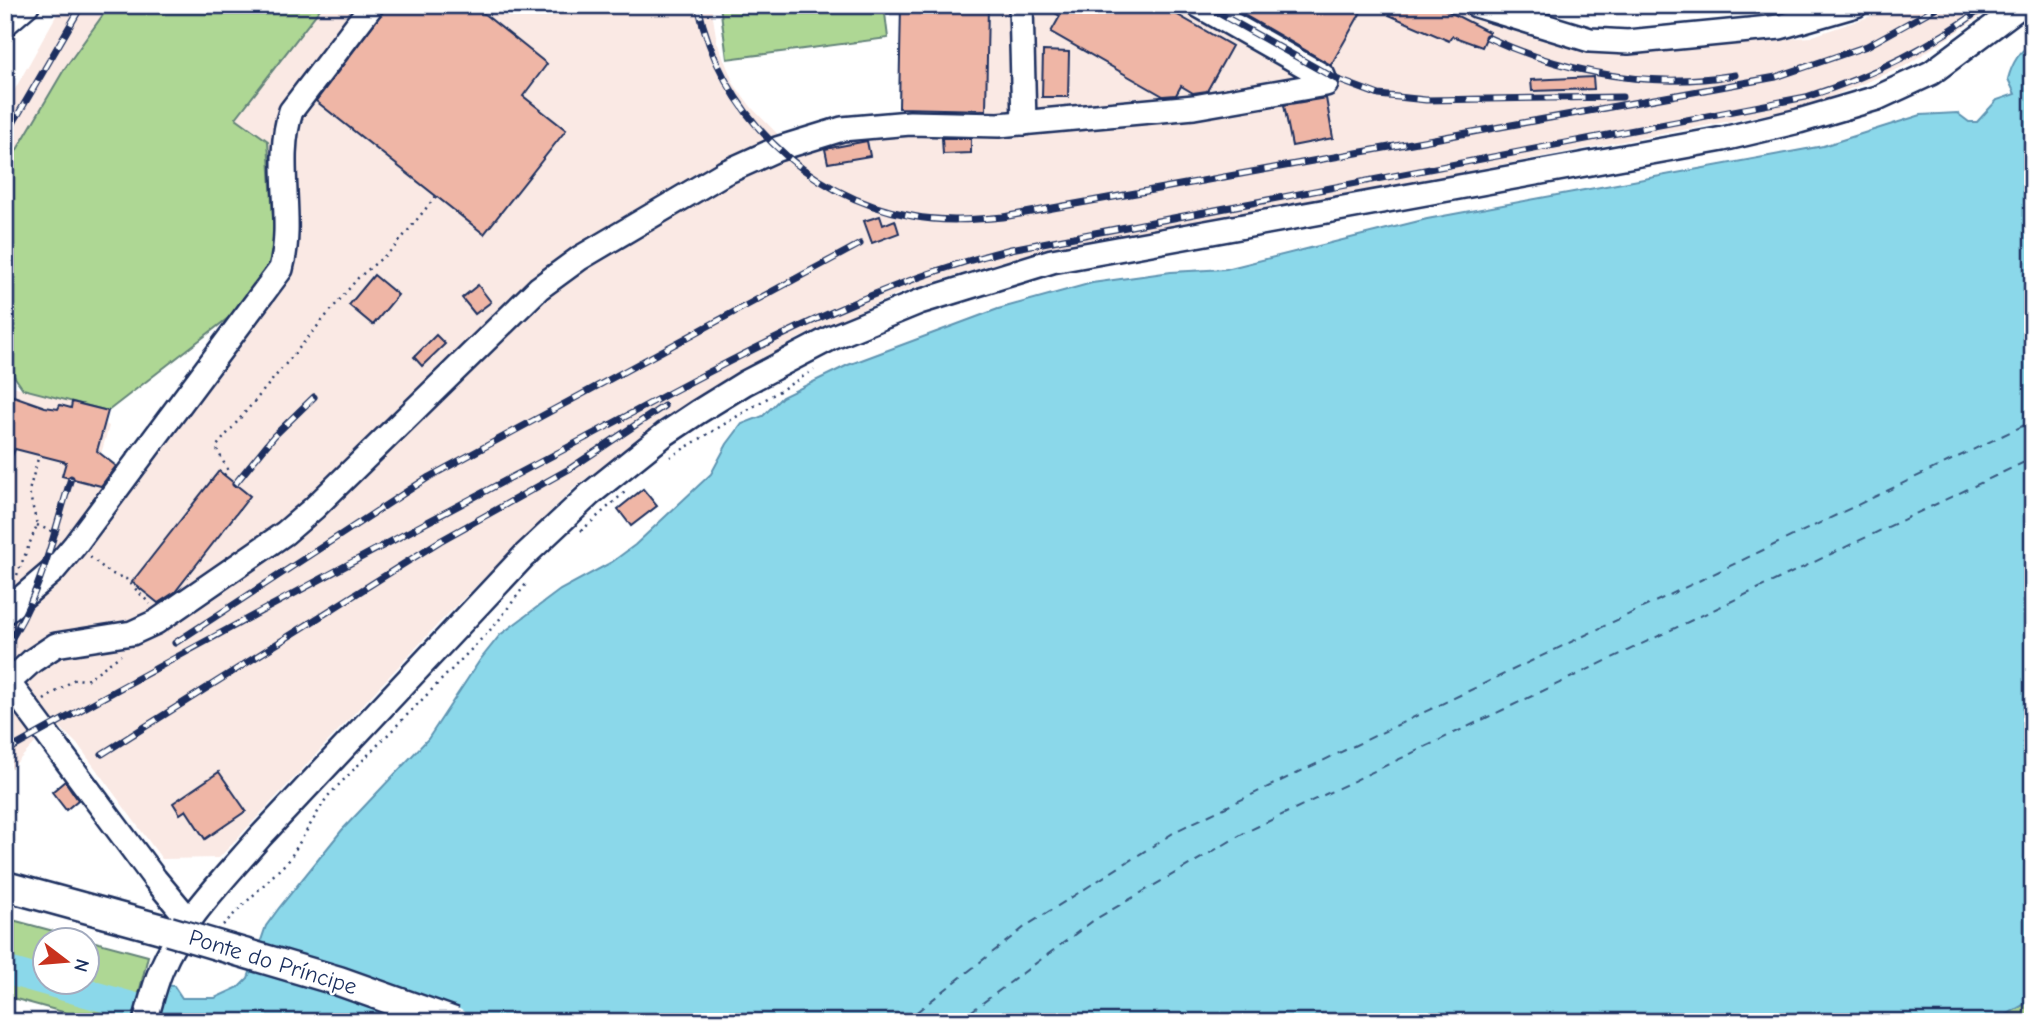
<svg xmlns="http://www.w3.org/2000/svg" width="2038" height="1027" viewBox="0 0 2038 1027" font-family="'Comic Neue',sans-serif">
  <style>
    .built { fill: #fae9e4 }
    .green { fill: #aed794; stroke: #648379; stroke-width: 2 }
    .water { fill: #8bd8ea; stroke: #5e94b2; stroke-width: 2 }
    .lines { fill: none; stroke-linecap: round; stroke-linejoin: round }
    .river { stroke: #8bd8ea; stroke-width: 28 }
    .ferry { stroke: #375981; stroke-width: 2; stroke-dasharray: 9 7; stroke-linecap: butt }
    .building { fill: #efb6a6; stroke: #1b2f5e; stroke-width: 2 }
    .minor-casing { stroke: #1b2f5e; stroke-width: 28 }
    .major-casing { stroke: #1b2f5e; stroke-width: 33 }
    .path { stroke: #1b2f5e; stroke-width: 2.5; stroke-dasharray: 2 5; stroke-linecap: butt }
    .minor { stroke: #fff; stroke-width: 23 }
    .major { stroke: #fff; stroke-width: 28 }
    .rail-casing { stroke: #1b2f5e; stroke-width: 7 }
    .rail { stroke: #fff; stroke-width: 4.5; stroke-dasharray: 13; stroke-linecap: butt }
    .major-bridge-casing { stroke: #1b2f5e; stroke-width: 33; stroke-linecap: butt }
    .major-bridge { stroke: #fff; stroke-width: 28 }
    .labels { text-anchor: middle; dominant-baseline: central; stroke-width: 5; stroke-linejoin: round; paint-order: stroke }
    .street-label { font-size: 23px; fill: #1b2f5e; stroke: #fff }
  </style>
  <rect width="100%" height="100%" fill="#fff"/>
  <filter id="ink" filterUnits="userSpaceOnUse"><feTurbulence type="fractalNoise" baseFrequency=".0143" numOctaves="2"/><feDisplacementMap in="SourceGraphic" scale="14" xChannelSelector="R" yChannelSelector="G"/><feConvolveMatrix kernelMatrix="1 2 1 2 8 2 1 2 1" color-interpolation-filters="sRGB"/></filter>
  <g filter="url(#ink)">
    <g class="built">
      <path d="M62,5h48l-45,63 -60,102v-63z"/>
      <path d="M323,5h388l6,37 17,42 18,24 46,47 27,-6 -1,-5 42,-7 118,-4 2,-23 -87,-2 2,-103h553l111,36 154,3 91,-7 70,-24 14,-8h104l-93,61 -96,40 -792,151 -115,35 -103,46 -121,72 -103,77 -134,134 -222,237 -57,1 -83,-113 -19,-19 -23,14 -32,34v-391l103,27 -3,13 4,2 -8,28 15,13 8,-2 138,-180 -26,-167z"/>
    </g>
    <g class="green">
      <path d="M110,5h213l-87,113 32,23 7,108 -4,18 -21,34 -142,110 -85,-22 -18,-26v-193l60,-102z"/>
      <path d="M720,5h164l4,33 -161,21z"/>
      <path d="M5,918l82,22h-41v42h42v-42l60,16 -16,66h-33l-94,-26z"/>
      <path d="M2033,999v23h-39z"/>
    </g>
    <path class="water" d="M2033,42v957l-39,23h-1840l8,-37 12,1 8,12h33l24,-11 9,-9 18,-52 13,-18 63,-78 86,-91 52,-79 20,-25 60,-45 52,-28 23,-17 76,-71 16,-30 15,-20 21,-8 19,-19 66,-32 150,-56 94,-26 79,-11 55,-3 201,-50 396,-73 98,-31 36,-2 12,9h8l20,-22 18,-6 -7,-15c4,-16 11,-28 25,-37z"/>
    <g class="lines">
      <path class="river" d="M5,970l148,42"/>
      <g class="ferry">
        <path d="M904,1022l122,-96 152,-96 855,-409"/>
        <path d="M957,1022l137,-102 152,-88 787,-374"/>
      </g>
    </g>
    <g class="building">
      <path d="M388,5h85l74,59 -24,32 43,34 -82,104 -168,-133z"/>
      <path d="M901,5h87l-2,105 -87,-2z"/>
      <path d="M1042,5h118l72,41 -25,45 -14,2 -12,-7 -5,9 -13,1 -112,-64 9,-16z"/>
      <path d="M1227,5h138l-34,60z"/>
      <path d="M1394,5h42l53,27 -7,15 -30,-11 -3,5 -60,-26z"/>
      <path d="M1043,51l26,1 -1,45h-26z"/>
      <path d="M1593,77l1,12 -62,2 -1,-11z"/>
      <path d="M1326,98l7,40 -41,8 -8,-41z"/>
      <path d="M942,138h29v15l-28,1z"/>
      <path d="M867,141l3,15 -42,7 -3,-14z"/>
      <path d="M880,216l3,9 12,-5 4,13 -27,10 -8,-22z"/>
      <path d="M374,275l24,20 -25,30 -24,-20z"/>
      <path d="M478,285l13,17 -16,12 -13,-16z"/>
      <path d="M436,335l9,9 -23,22 -8,-9z"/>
      <path d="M5,393l40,14 13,2 2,-4 11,3 1,-6 36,9 -11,40 19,15 -15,20 -39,-10 4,-14 -51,-13 -10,23z"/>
      <path d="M219,471l31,25 -75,96 -17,11 -26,-21z"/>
      <path d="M643,489l14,17 -26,20 -13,-17z"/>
      <path d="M219,772l27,39 -41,28 -19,-29 -6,4 -7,-11z"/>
      <path d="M65,781l13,19 -12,10 -14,-18z"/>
    </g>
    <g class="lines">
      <g class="minor-casing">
        <g id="minor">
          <path d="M1021,5l3,118"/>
          <path d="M1476,5l114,35 38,2 152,-15 76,-22"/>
          <path d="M5,24l22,-19"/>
          <path d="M5,612l48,-41 22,-26 206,-276c14,-51 -7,-107 10,-158l81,-106"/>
          <path d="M5,678l150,201 35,42"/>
          <path d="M9,682l23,-21 24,-16 76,-12 24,-11 129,-89 29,-25 225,-220 41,-30 144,-85 53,-24 65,-20 68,-6 89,2 195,-18 132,-23 -3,-8 -125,-71"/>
          <path d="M145,1022c5,-17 9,-35 16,-52 21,-50 64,-92 99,-133l264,-281 66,-62 75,-60 33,-22 47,-29 86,-45 88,-36 133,-41 671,-122 76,-18 78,-23 54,-25 91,-68"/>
        </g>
      </g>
      <g class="major-casing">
        <path id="major" d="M5,886l164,45"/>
      </g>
      <g class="path">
        <path d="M670,457l144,-87"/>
        <path d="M224,475l4,-4 -12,-24 142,-169 36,-30 42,-52"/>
        <path d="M37,525l23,10"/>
        <path d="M581,531l45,-40"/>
        <path d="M90,557l20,16 16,6 24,25"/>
        <path d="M17,575l20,-50 -8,-34 10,-36"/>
        <path d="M44,700l31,-21 11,1 35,-25"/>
        <path d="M223,925l66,-65 38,-63 169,-173 30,-40"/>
      </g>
      <use href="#minor" class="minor"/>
      <use href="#major" class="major"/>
      <g class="rail-casing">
        <g id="rail">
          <path d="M698,5c22,107 107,192 214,211 30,6 60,4 91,1l773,-140 91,-31 74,-41"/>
          <path d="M1204,5l132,74 43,16 47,5 196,-3"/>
          <path d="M1487,37c78,36 163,52 248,38"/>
          <path d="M5,137l77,-132"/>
          <path d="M235,484l39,-48 40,-39"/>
          <path d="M175,643l254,-166 431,-233"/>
          <path d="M5,648c35,-49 48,-113 66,-170"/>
          <path d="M5,752c185,-104 371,-203 558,-302 145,-77 288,-161 448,-201l795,-152c67,-21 125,-50 181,-92"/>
          <path d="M102,754l338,-213 131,-73 93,-62"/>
        </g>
      </g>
      <use href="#rail" class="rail"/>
      <g class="major-bridge-casing">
        <path id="major-bridge" d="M169,931l170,50 115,41"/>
      </g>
      <use href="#major-bridge" class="major-bridge"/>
    </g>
  </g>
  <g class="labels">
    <g class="street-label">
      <text transform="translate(273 962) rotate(17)">Ponte do Príncipe</text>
    </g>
  </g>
  <rect width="2038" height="1027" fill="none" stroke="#fff" stroke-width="28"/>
  <rect x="14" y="14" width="2010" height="999" fill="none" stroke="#1b2f5e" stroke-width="2.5" filter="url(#ink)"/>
  <g transform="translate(66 961) rotate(106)"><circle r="33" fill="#ffffff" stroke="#a4acbf" stroke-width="2"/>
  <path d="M0-5L12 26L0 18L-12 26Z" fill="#c8321e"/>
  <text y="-10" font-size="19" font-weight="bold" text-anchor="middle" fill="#1b2f5e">N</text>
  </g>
</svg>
